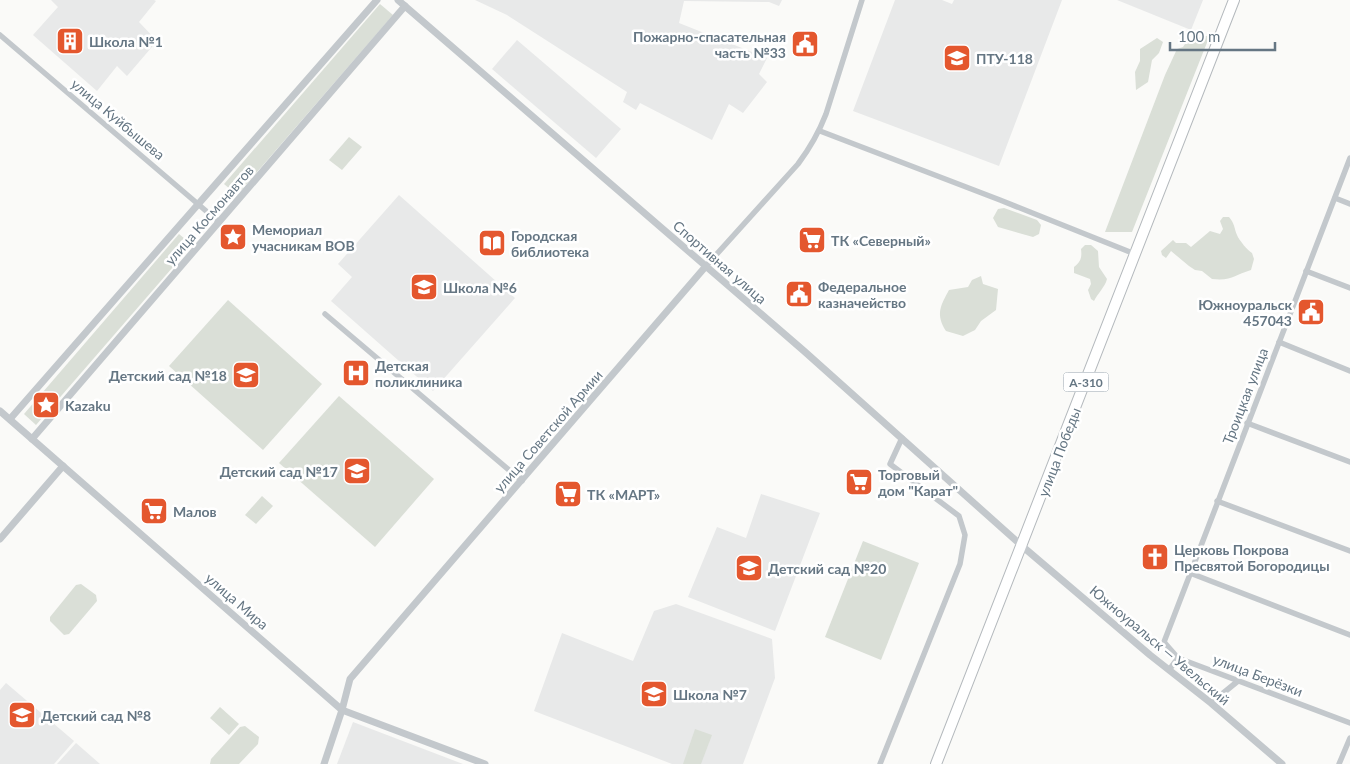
<svg xmlns="http://www.w3.org/2000/svg" width="1350" height="764" viewBox="0 0 1350 764" font-family="Lato,sans-serif">
  <style>
    .built { fill: #e8e9e9 }
    .green { fill: #dadfd7 }
    .lines { fill: none; stroke-linecap: round; stroke-linejoin: round }
    .trunk-casing { stroke: #b4b9bd; stroke-width: 12 }
    .minor { stroke: #c3c8cc; stroke-width: 5.5 }
    .tertiary { stroke: #c3c8cc; stroke-width: 7 }
    .trunk { stroke: #fff; stroke-width: 10 }
    .labels { text-anchor: middle; dominant-baseline: central; stroke-width: 5; stroke-linejoin: round; paint-order: stroke }
    .shield { fill: #fff; stroke: #939fa8; stroke-width: 1 }
    .shield-label { font-size: 12px; font-weight: bold; fill: #657683 }
    .poi-label { font-size: 14px; font-weight: bold; fill: #657683; stroke: #fff; text-anchor: start }
    .street-label { font-size: 14px; fill: #657683; stroke: #fff }
  </style>
  <rect width="100%" height="100%" fill="#fafaf8"/>
  <g class="built">
    <path d="M51,0h103l2,1 -17,21 18,19 -30,35 -10,-10 -20,25 -64,-56 25,-28z"/>
    <path d="M475,0h307l-3,6 -10,-4 -85,-1 -5,22 88,35 -8,16 8,8 -24,31 -14,-9 -17,36 -72,-37 -4,7 -13,-8 4,-10 -120,-77z"/>
    <path d="M895,0h47l10,4 2,-4h108l-63,166 -146,-55z"/>
    <path d="M1117,0h86l-12,30z"/>
    <path d="M517,40l104,89 -25,29 -104,-89z"/>
    <path d="M399,195l116,103 -82,93 -102,-90 21,-24 -14,-13z"/>
    <path d="M761,494l59,19 -45,118 -87,-34 29,-70 29,11z"/>
    <path d="M676,604l96,35 3,39 -32,86h-71l-138,-53 28,-78 71,28 21,-50z"/>
    <path d="M6,683l68,58 -20,23h-54v-74z"/>
    <path d="M353,722l110,42h-126z"/>
    <path d="M76,743l24,21h-43z"/>
  </g>
  <g class="green">
    <path d="M380,4l13,11 -156,180 -13,-11z"/>
    <path d="M1210,35l-78,197h-27l60,-157 12,-26 6,-2 4,-6z"/>
    <path d="M1157,38l6,4 -4,11 -7,7 -4,22 -12,8 -1,-18 5,-11v-12z"/>
    <path d="M349,137l13,10 -20,23 -13,-10z"/>
    <path d="M1004,208l33,12 4,5 -2,9 -6,3 -35,-10 -5,-9 5,-9z"/>
    <path d="M1223,217h6c6,7 5,11 8,18 2,5 11,16 15,18l2,6 -3,11c-17,5 -18,11 -39,9l-10,-8 -7,-1 -6,-4 -18,-15 -5,7 -4,-3 -1,-4 12,-11 3,3h10l5,4 19,-16 10,3 3,-5 -3,-8z"/>
    <path d="M179,234l13,11 -156,180 -12,-11z"/>
    <path d="M1085,245h6l7,6 1,16 8,12c-2,8 -9,14 -13,22l-3,-2 -3,-9 3,-6 -1,-5 -16,-6v-6c7,-5 8,-10 7,-18z"/>
    <path d="M981,276l2,8 15,5 -2,21 -15,11 -6,9 -12,6 -17,-5c-11,-17 -5,-26 3,-41l19,-3 4,-7z"/>
    <path d="M228,300l94,84 -59,66 -94,-84z"/>
    <path d="M339,396l95,83 -59,68 -96,-84z"/>
    <path d="M262,496l11,10 -17,18 -11,-9z"/>
    <path d="M863,541l56,22 -38,97 -56,-23z"/>
    <path d="M81,584l15,11 1,6 -28,33 -5,1 -14,-14v-4l26,-32z"/>
    <path d="M220,707l19,17 -10,11 -19,-17z"/>
    <path d="M245,726l14,11 -1,7 -19,20h-29l1,-5 29,-32z"/>
    <path d="M695,729l17,6 -11,29h-18z"/>
  </g>
  <g class="lines">
    <g class="trunk-casing">
      <path id="trunk" d="M936,764l298,-764"/>
    </g>
    <g class="minor">
      <path d="M0,35l219,187"/>
      <path d="M820,131l180,69 135,54"/>
      <path d="M1350,158l-186,484 14,16 172,65"/>
      <path d="M1335,198l15,6"/>
      <path d="M706,266l92,-102c12,-16 21,-32 28,-50l36,-114"/>
      <path d="M1306,271l44,17"/>
      <path d="M325,314l197,167"/>
      <path d="M1279,342l71,29"/>
      <path d="M1247,423l103,39"/>
      <path d="M1217,501l133,50"/>
      <path d="M1190,573l160,62"/>
      <path d="M1169,670l9,-12"/>
      <path d="M1211,703l27,-22"/>
      <path d="M880,764l80,-200 5,-29 -6,-19 -69,-52 12,-26"/>
      <path d="M1339,764l11,-26"/>
    </g>
    <g class="tertiary">
      <path d="M398,0l406,351 218,195 128,109 61,48 71,61"/>
      <path d="M0,411l342,299 143,54"/>
      <path d="M10,419l367,-419"/>
      <path d="M32,439l373,-433"/>
      <path d="M0,539l63,-73"/>
      <path d="M324,764l18,-54 8,-31 356,-413"/>
    </g>
    <use href="#trunk" class="trunk"/>
  </g>
  <defs>
    <g id="building-square" transform="scale(1.4375)"><rect x="-9" y="-9" width="18" height="18" rx="4" fill="#e4572e" stroke="#fff"/><path d="M-4-6H4V6H1V3H-1V6H-4ZM-2.5-4.3h1.7v1.8h-1.7ZM.8-4.3h1.7v1.8H.8ZM-2.5-1h1.7V.8h-1.7ZM.8-1h1.7V.8H.8Z" fill="#fff"/></g>
    <g id="civic-square" transform="scale(1.4375)"><rect x="-9" y="-9" width="18" height="18" rx="4" fill="#e4572e" stroke="#fff"/><path d="M-.6-6.5H3V-4.5H.6V-3L4-1V1h2V6H-6V1h2V-1L-.6-3ZM-1.2 2.5V6h2.4V2.5Z" fill="#fff"/></g>
    <g id="university-square" transform="scale(1.4375)"><rect x="-9" y="-9" width="18" height="18" rx="4" fill="#e4572e" stroke="#fff"/><path d="M0-5L7-2L0 1L-7-2ZM-4 1L0 2.5L4 1V4Q0 6-4 4Z" fill="#fff"/></g>
    <g id="sight-square" transform="scale(1.4375)"><rect x="-9" y="-9" width="18" height="18" rx="4" fill="#e4572e" stroke="#fff"/><path d="M0-6L1.8-2.2L6-1.7L2.9 1.2L3.7 5.4L0 3.3L-3.7 5.4L-2.9 1.2L-6-1.7L-1.8-2.2Z" fill="#fff"/></g>
    <g id="supermarket-square" transform="scale(1.4375)"><rect x="-9" y="-9" width="18" height="18" rx="4" fill="#e4572e" stroke="#fff"/><path d="M-6-5.5h2.5l.6 2H6L4.5 2H-2.5L-4.4-4H-6ZM-1.5 3.2a1.3 1.3 0 1 0 .1 0ZM3 3.2a1.3 1.3 0 1 0 .1 0Z" fill="#fff"/></g>
    <g id="library-square" transform="scale(1.4375)"><rect x="-9" y="-9" width="18" height="18" rx="4" fill="#e4572e" stroke="#fff"/><path d="M-6-4Q-3-5.5-.7-3.5V5Q-3 3-6 4ZM6-4Q3-5.5 .7-3.5V5Q3 3 6 4Z" fill="#fff"/></g>
    <g id="school-square" transform="scale(1.4375)"><rect x="-9" y="-9" width="18" height="18" rx="4" fill="#e4572e" stroke="#fff"/><path d="M0-5L7-2L0 1L-7-2ZM-4 1L0 2.5L4 1V4Q0 6-4 4Z" fill="#fff"/></g>
    <g id="hospital-square" transform="scale(1.4375)"><rect x="-9" y="-9" width="18" height="18" rx="4" fill="#e4572e" stroke="#fff"/><path d="M-5-5h3v3.5h4V-5h3V5h-3V1.5h-4V5h-3Z" fill="#fff"/></g>
    <g id="church-square" transform="scale(1.4375)"><rect x="-9" y="-9" width="18" height="18" rx="4" fill="#e4572e" stroke="#fff"/><path d="M-1.2-6h2.4v3.5h3.3v2.4h-3.3V6h-2.4V-.1h-3.3v-2.4h3.3Z" fill="#fff"/></g>
  </defs>
  <g fill-rule="evenodd">
    <use href="#building-square" x="70" y="41"/>
    <use href="#civic-square" x="805" y="44"/>
    <use href="#university-square" x="957" y="58"/>
    <use href="#sight-square" x="233" y="237"/>
    <use href="#supermarket-square" x="812" y="240"/>
    <use href="#library-square" x="492" y="243"/>
    <use href="#school-square" x="424" y="287"/>
    <use href="#civic-square" x="799" y="294"/>
    <use href="#civic-square" x="1311" y="312"/>
    <use href="#hospital-square" x="356" y="373"/>
    <use href="#school-square" x="246" y="375"/>
    <use href="#sight-square" x="46" y="405"/>
    <use href="#school-square" x="357" y="471"/>
    <use href="#supermarket-square" x="859" y="482"/>
    <use href="#supermarket-square" x="568" y="494"/>
    <use href="#supermarket-square" x="154" y="511"/>
    <use href="#church-square" x="1155" y="557"/>
    <use href="#school-square" x="749" y="568"/>
    <use href="#school-square" x="654" y="694"/>
    <use href="#school-square" x="22" y="715"/>
  </g>
  <g class="labels">
    <rect class="shield" x="1063.5" y="372.5" width="45" height="19" rx="4"/>
    <g class="shield-label">
      <text x="1086" y="382">А-310</text>
    </g>
    <g class="poi-label">
      <text x="786" y="36" text-anchor="end">Пожарно-спасательная<tspan x="786" dy="16">часть №33</tspan></text>
      <text x="89" y="41">Школа №1</text>
      <text x="976" y="58">ПТУ-118</text>
      <text x="252" y="229">Мемориал<tspan x="252" dy="16">учасникам ВОВ</tspan></text>
      <text x="511" y="235">Городская<tspan x="511" dy="16">библиотека</tspan></text>
      <text x="831" y="240">ТК «Северный»</text>
      <text x="818" y="286">Федеральное<tspan x="818" dy="16">казначейство</tspan></text>
      <text x="443" y="287">Школа №6</text>
      <text x="1292" y="304" text-anchor="end">Южноуральск<tspan x="1292" dy="16">457043</tspan></text>
      <text x="375" y="365">Детская<tspan x="375" dy="16">поликлиника</tspan></text>
      <text x="227" y="375" text-anchor="end">Детский сад №18</text>
      <text x="65" y="405">Kazaku</text>
      <text x="338" y="471" text-anchor="end">Детский сад №17</text>
      <text x="878" y="474">Торговый<tspan x="878" dy="16">дом "Карат"</tspan></text>
      <text x="587" y="494">ТК «МАРТ»</text>
      <text x="173" y="511">Малов</text>
      <text x="1174" y="549">Церковь Покрова<tspan x="1174" dy="16">Пресвятой Богородицы</tspan></text>
      <text x="768" y="568">Детский сад №20</text>
      <text x="673" y="694">Школа №7</text>
      <text x="41" y="715">Детский сад №8</text>
    </g>
    <g class="street-label">
      <text transform="translate(118 119) rotate(40)">улица Куйбышева</text>
      <text transform="translate(209 215) rotate(-49)">улица Космонавтов</text>
      <text transform="translate(720 262) rotate(41)">Спортивная улица</text>
      <text transform="translate(1245 396) rotate(-69)">Троицкая улица</text>
      <text transform="translate(548 431) rotate(-49)">улица Советской Армии</text>
      <text transform="translate(1059 452) rotate(-69)">улица Победы</text>
      <text transform="translate(237 601) rotate(41)">улица Мира</text>
      <text transform="translate(1160 645) rotate(40)">Южноуральск — Увельский</text>
      <text transform="translate(1258 675) rotate(21)">улица Берёзки</text>
    </g>
  </g>
  <path d="M1170 42v8h105v-8" fill="none" stroke="#657683" stroke-width="2.5"/>
  <text x="1178" y="42" font-size="15" fill="#657683" stroke="#ffffff" stroke-width="4" paint-order="stroke">100 m</text>
</svg>
